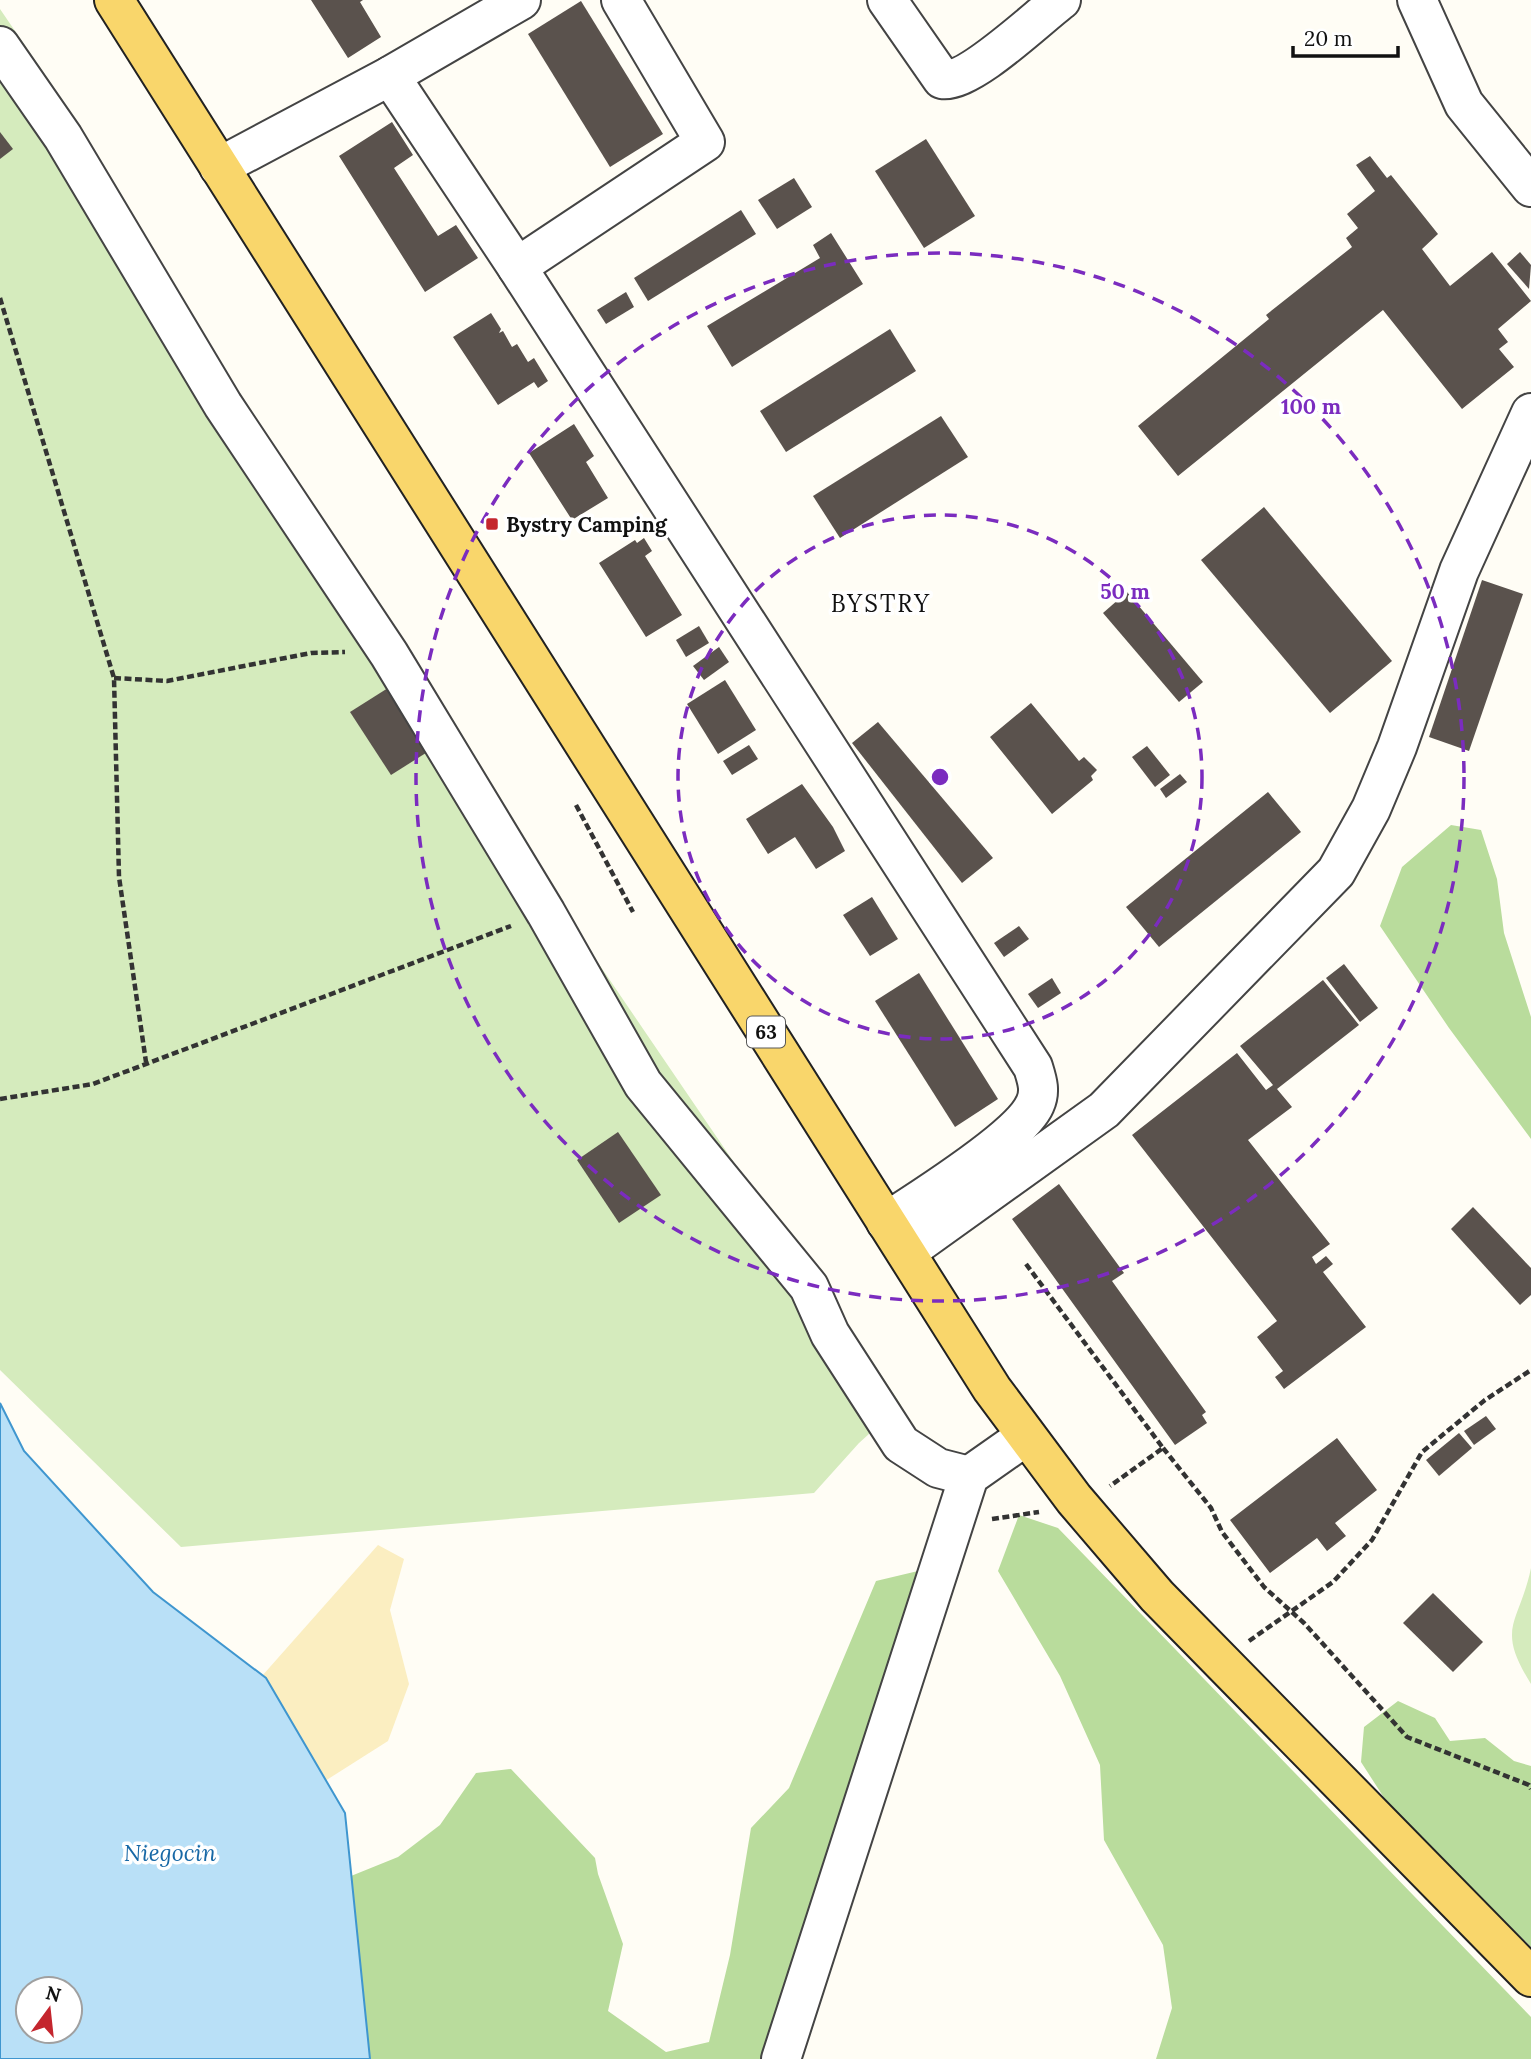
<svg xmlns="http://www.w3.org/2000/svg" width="1531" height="2059" viewBox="0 0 1531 2059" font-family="Lora,serif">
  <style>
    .green { fill: #d5ebbd }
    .forest { fill: #b9dc9c }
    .sand { fill: #fbeec1 }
    .water { fill: #b9e0f7; stroke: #3f96cf; stroke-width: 2; fill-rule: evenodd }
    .building { fill: #5a524d }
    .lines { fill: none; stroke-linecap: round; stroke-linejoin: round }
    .minor-casing { stroke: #444; stroke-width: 42 }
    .major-casing { stroke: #222; stroke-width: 42 }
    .path { stroke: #333; stroke-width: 4.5; stroke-dasharray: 7 3.5; stroke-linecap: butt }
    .minor { stroke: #fff; stroke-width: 38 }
    .major { stroke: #f9d66b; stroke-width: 38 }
    .ring { fill: none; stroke: #7b2cbf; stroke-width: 3.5; stroke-dasharray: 12 9 }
    .poi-dot { fill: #c4262e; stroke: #fff; stroke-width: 2.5 }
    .labels { text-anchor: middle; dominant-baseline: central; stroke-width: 7; stroke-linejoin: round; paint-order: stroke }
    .shield { fill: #fff; stroke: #585858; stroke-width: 2 }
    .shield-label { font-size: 19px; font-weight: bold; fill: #111 }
    .poi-label { font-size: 21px; font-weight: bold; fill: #111; stroke: #fff; text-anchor: start }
    .water-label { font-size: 23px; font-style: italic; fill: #1768a6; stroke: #fff }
    .quarter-label { font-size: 24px; letter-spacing: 2px; fill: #111; stroke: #fff }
    .centre { fill: #7b2cbf; stroke: #fff; stroke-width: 3.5 }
    .ring-label { font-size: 21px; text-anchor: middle; font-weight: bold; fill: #7b2cbf; stroke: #fff; stroke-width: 7; stroke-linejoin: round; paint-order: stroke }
  </style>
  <rect width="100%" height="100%" fill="#fffdf5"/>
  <g class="green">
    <path d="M0,9l78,114 161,273 319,508 218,320 41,54 84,127 -42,38 -45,50 -633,54 -181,-177z"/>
    <path d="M1531,1568v116c-36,-58 -12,-59 0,-116z"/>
  </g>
  <g class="forest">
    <path d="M1451,825l30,5 16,49 7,54 27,84v122l-82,-111 -69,-102 22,-59z"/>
    <path d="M1019,1515l39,13 473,489v42h-375l16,-51 -9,-63 -59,-105 -4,-75 -40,-89 -62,-105z"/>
    <path d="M918,1571l-157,488h-391l-19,-183 47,-19 42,-32 36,-52 35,-4 84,89 3,16 25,70 -15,67 58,41 43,-10 21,-87 21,-127 38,-40 87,-207z"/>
    <path d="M1398,1701l37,17 15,23 35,-3 29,23 17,5v181l-141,-140 -29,-45 3,-35z"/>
  </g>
  <path class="sand" d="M378,1545l26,14 -14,51 19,74 -21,57 -63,40 -63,-105z"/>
  <path class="water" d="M0,1403l24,48 129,141 113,86 79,135 25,246h-370zM28,1989h42v42h-42z"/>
  <g class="building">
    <path d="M311,0h52l-3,2 21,35 -33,21z"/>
    <path d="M581,1l82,133 -53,33 -82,-133z"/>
    <path d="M392,122l21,33 -19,13 44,68 18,-11 22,33 -53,34 -86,-136z"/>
    <path d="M0,132l13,17 -13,10z"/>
    <path d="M926,139l49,77 -51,32 -49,-77z"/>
    <path d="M1370,156l17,22 4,-3 47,59 -16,15 28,37 42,-34 39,49 -33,28 10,13 -9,7 15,18 -52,42 -79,-99 -205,166 -40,-50 131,-107 -3,-4 86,-68 -6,-9 12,-10 -11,-14 28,-23 -19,-26z"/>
    <path d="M794,178l18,29 -35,22 -19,-29z"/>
    <path d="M741,210l15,24 -108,67 -14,-23z"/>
    <path d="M831,233l32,51 -131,83 -25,-41 113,-68 -7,-13z"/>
    <path d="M1520,252l11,13 -2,24 -22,-25z"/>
    <path d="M626,292l8,15 -28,17 -9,-14z"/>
    <path d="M491,313l10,16 -2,4 4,-2 9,16 5,-3 11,18 6,-4 14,23 -10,7 -4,-6 -36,23 -45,-68z"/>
    <path d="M890,329l26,42 -130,81 -26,-41z"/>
    <path d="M941,416l27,41 -128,81 -27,-42z"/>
    <path d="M574,424l20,32 -8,6 22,36 -36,22 -43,-67z"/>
    <path d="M1264,507l128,154 -62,52 -129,-153z"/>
    <path d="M644,538l8,13 -7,5 37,59 -36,22 -47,-74 36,-23 2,3z"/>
    <path d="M1482,580l41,14 -54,157 -40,-14z"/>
    <path d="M1127,592l76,90 -24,20 -76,-89z"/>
    <path d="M699,626l10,17 -23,14 -10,-17z"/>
    <path d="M719,647l10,15 -25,18 -11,-14z"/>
    <path d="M725,680l31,50 -38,24 -31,-50z"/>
    <path d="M388,688l41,63 -38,24 -41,-63z"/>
    <path d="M1031,703l48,58 5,-4 13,13 -6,6 2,4 -41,34 -62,-77z"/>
    <path d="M878,722l115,136 -31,25 -110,-140z"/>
    <path d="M749,745l9,14 -26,16 -9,-14z"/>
    <path d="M1147,746l23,29 -15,12 -23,-30z"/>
    <path d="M1180,774l7,8 -21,16 -6,-9z"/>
    <path d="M802,784l31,43 12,24 -29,18 -21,-32 -27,17 -22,-35z"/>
    <path d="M1268,792l33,40 -142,115 -33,-40z"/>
    <path d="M872,897l26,42 -28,17 -27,-41z"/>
    <path d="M1019,926l10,13 -25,18 -10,-14z"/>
    <path d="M1344,964l34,44 -18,14 -34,-44z"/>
    <path d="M919,973l79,126 -43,28 -80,-126z"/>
    <path d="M1052,978l9,15 -23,15 -10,-14z"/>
    <path d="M1323,980l36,45 -82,64 15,18 -44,33 82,104 -18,13 4,7 10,-8 7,8 -10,8 43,55 -82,62 -9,-12 8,-6 -26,-34 20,-16 -145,-186 105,-82 29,37 7,-5 -33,-39z"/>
    <path d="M618,1132l43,63 -42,28 -42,-63z"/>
    <path d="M1059,1184l65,89 -12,8 94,131 -4,3 5,8 -32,22 -163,-226z"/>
    <path d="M1473,1207l58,61v27l-11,10 -69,-76z"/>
    <path d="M1486,1416l10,13 -22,16 -10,-14z"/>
    <path d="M1459,1433l13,15 -33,28 -13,-16z"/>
    <path d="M1337,1438l40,52 -42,33 11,13 -19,15 -10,-13 -47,35 -40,-53z"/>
    <path d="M1433,1593l50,49 -30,30 -50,-49z"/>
  </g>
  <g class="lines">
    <g class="minor-casing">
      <g id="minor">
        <path d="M887,0l55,79c27,5 95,-61 119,-79"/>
        <path d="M1417,0l47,104 67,83"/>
        <path d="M0,46l63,91 160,268 166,249 157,259 97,171 166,203 21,47 71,110 37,24 31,8"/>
        <path d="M390,76l127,191 516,800c4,13 8,24 2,37 -14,33 -115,96 -149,118"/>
        <path d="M219,167l171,-91 131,-76"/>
        <path d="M517,267l188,-125 -84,-142"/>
        <path d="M906,1252l198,-142 232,-238 35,-63 26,-62 62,-176 72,-158"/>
        <path d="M781,2059l188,-583 57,-40"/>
      </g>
    </g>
    <g class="major-casing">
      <path id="major" d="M114,0l878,1389 82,110 83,97 374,381"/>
    </g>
    <g class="path">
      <path d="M0,298l114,380 5,199 27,185"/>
      <path d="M114,678l53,3 144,-28 34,-1"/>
      <path d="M576,805l57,107"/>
      <path d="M0,1099l93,-15 418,-158"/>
      <path d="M1026,1264l137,184 -53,38"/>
      <path d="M1163,1448l48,60 11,24 42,55 40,36 103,114 122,48 2,4"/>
      <path d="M992,1519l47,-7"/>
      <path d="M1249,1641l84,-59 39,-42 50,-88 63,-52 46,-30"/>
    </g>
    <use href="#minor" class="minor"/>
    <use href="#major" class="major"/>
  </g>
  <g class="ring">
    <circle cx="940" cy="777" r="262"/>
    <circle cx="940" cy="777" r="524"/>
  </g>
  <rect class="poi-dot" x="485" y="517" width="14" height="14" rx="3.5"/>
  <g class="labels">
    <rect class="shield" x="747" y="1016.5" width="38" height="31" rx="5"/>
    <g class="shield-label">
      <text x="766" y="1032">63</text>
    </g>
    <g class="poi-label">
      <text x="506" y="524">Bystry Camping</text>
    </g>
    <g class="water-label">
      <text x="170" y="1852">Niegocin</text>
    </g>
    <g class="quarter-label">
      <text x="881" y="603">BYSTRY</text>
    </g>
  </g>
  <circle cx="940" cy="777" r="10" class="centre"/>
  <g class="ring-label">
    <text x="1311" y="414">100 m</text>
    <text x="1125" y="599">50 m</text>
  </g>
  <g transform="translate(49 2010) rotate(15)"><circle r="33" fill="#ffffff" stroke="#a0a0a0" stroke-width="2"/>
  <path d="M0-5L12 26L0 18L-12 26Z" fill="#c4262e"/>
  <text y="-10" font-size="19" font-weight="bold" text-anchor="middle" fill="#111111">N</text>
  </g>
  <path d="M1293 46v10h105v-10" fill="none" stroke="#111111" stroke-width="3.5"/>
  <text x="1304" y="46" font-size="21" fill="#111111" stroke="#ffffff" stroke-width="5" paint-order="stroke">20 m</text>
</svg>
